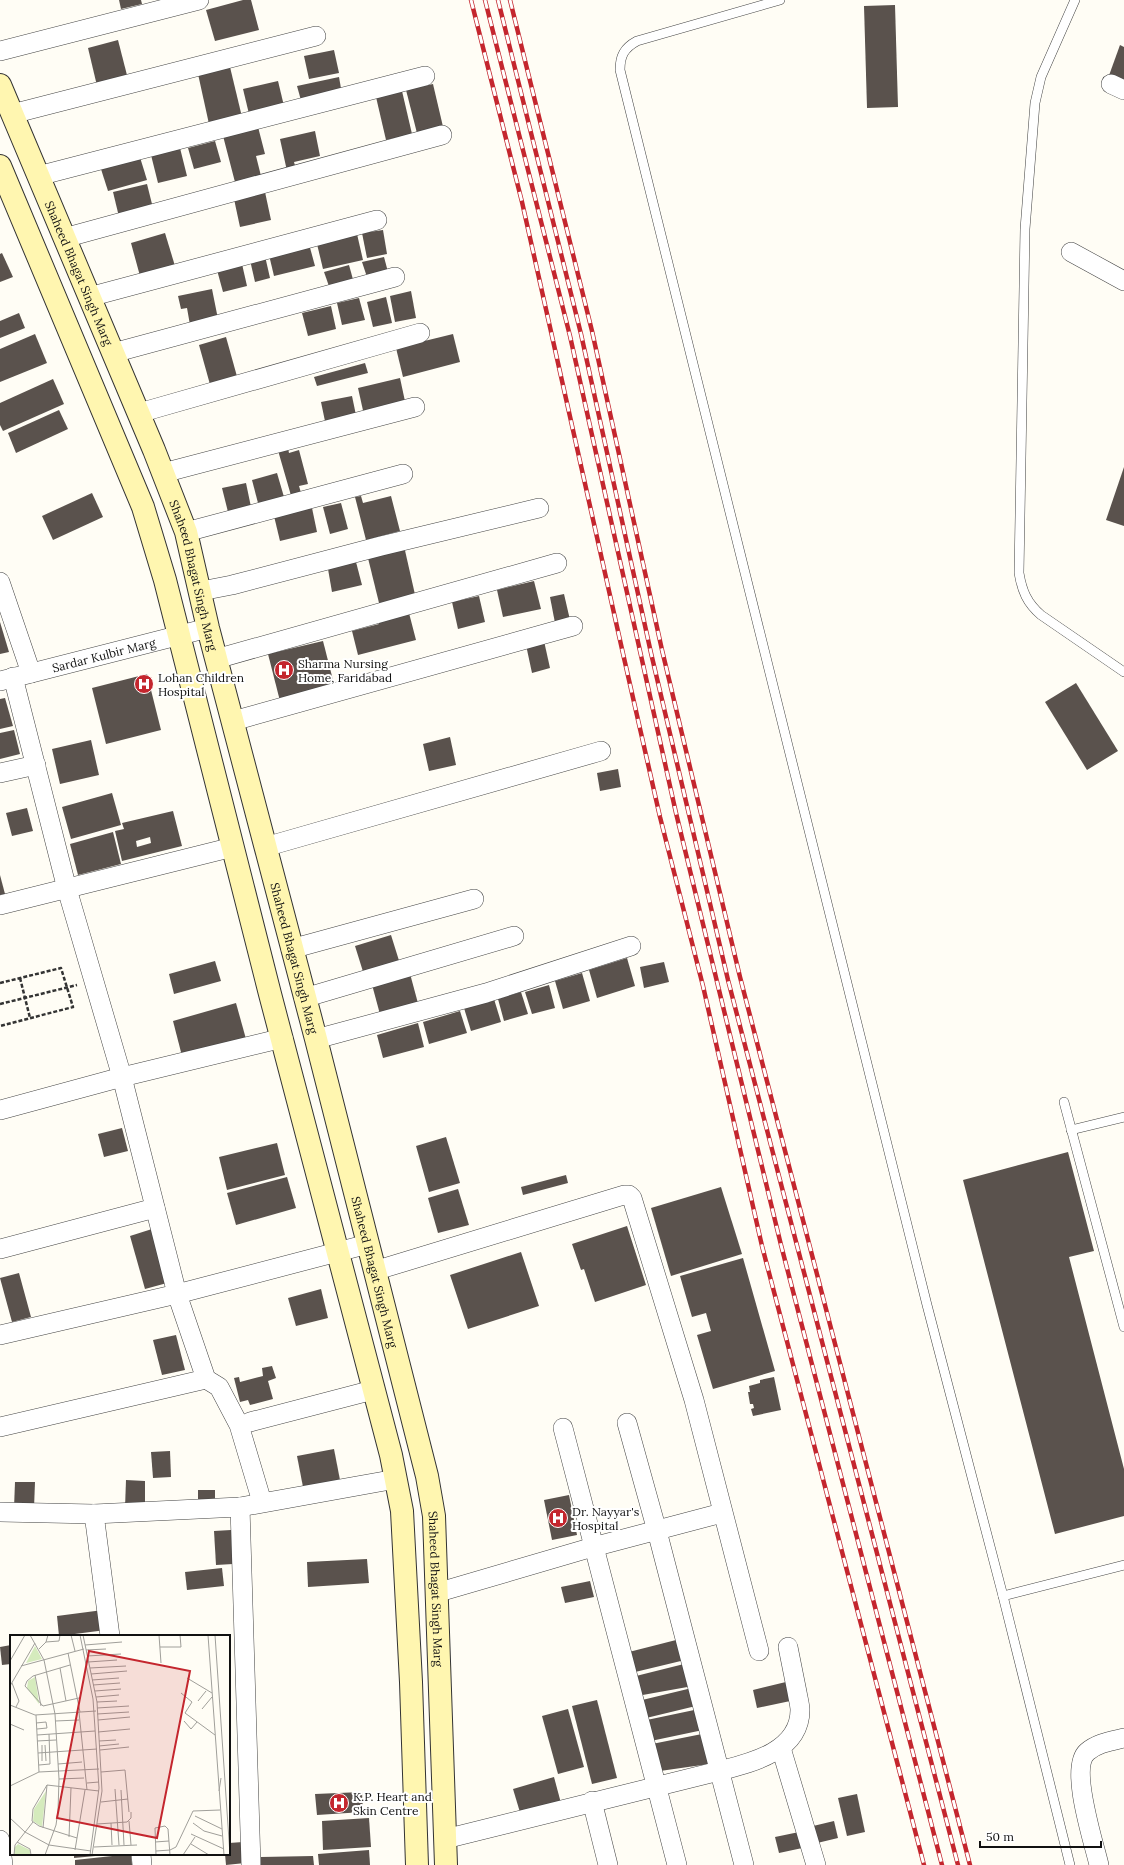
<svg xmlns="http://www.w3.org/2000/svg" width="1124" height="1865" viewBox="0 0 1124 1865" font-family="Lora,serif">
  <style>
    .building { fill: #5a524d; fill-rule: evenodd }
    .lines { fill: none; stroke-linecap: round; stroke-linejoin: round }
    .lane-casing { stroke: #444; stroke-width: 10 }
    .street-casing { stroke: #444; stroke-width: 20 }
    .secondary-casing { stroke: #333; stroke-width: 24 }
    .path { stroke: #333; stroke-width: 2.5; stroke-dasharray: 4 2; stroke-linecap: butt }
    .lane { stroke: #fff; stroke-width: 9 }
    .street { stroke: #fff; stroke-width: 19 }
    .secondary { stroke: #fff6b0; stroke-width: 22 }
    .rail-casing { stroke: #c4262e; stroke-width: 4.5 }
    .rail { stroke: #fff; stroke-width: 3; stroke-dasharray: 9; stroke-linecap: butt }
    .labels { text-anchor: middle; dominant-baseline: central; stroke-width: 4; stroke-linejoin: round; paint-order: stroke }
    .street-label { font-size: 12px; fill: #111; stroke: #fff }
    .poi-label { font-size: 12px; fill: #111; stroke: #fff; text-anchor: start }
    .inset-road { fill: none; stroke: #a09f9a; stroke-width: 1 }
    .view { fill: #c4262e; fill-opacity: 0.15; stroke: #c4262e; stroke-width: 2 }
    .inset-edge { fill: none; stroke: #111; stroke-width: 2 }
  </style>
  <rect width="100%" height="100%" fill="#fffdf5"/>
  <g class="building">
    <path d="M119,0h22l1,4 -21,5z"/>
    <path d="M243,0h8l8,30 -44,11 -9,-31z"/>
    <path d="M895,5l3,102 -31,1 -3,-102z"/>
    <path d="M118,40l11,43 -31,7 -10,-42z"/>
    <path d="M1120,45l4,2v40l-17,-6z"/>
    <path d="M334,50l5,23 -30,6 -5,-23z"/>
    <path d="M230,67l12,50 -33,7 -11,-50z"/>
    <path d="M339,77l3,17 -40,10 -5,-18z"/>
    <path d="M278,81l6,25 -35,8 -6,-25z"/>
    <path d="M433,84l11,47 -26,6 -12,-47z"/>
    <path d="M402,91l10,43 -26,6 -10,-43z"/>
    <path d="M257,123l8,31 -9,2 6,24 -26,6 -14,-54z"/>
    <path d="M315,131l5,25 -26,6 2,7 -9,2 -7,-32z"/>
    <path d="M215,141l6,21 -27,7 -6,-21z"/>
    <path d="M180,148l7,28 -29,7 -7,-28z"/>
    <path d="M139,154l8,26 -39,11 -8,-25z"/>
    <path d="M147,184l7,28 -34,9 -7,-29z"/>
    <path d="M265,192l6,28 -31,7 -6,-28z"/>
    <path d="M383,230l4,24 -20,4 -5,-25z"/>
    <path d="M165,233l10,33 -35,10 -9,-33z"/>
    <path d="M357,234l6,26 -40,9 -6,-25z"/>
    <path d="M309,244l6,22 -41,10 -5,-21z"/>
    <path d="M2,253l11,24 -13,5v-28z"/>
    <path d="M265,256l5,22 -15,4 -5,-22z"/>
    <path d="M384,257l4,15 -21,5 -5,-15z"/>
    <path d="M242,264l5,22 -24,6 -6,-22z"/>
    <path d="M349,265l5,18 -24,6 -6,-17z"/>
    <path d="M212,289l6,30 -28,6 -3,-17 -6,1 -3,-13z"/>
    <path d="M411,291l5,27 -21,4 -5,-26z"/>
    <path d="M386,297l6,26 -19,4 -6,-25z"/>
    <path d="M359,298l6,22 -23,5 -5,-22z"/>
    <path d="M331,306l5,23 -28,7 -6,-23z"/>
    <path d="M19,313l6,15 -25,10v-17z"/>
    <path d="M35,334l12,29 -47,19v-33z"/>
    <path d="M453,334l7,28 -57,15 -7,-29z"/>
    <path d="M226,337l12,43 -27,8 -12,-43z"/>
    <path d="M365,363l3,10 -51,13 -3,-9z"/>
    <path d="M400,378l6,28 -42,9 -6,-27z"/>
    <path d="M53,379l11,25 -61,27 -3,-6v-22z"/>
    <path d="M352,396l5,24 -31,6 -5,-24z"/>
    <path d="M59,410l9,19 -52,24 -8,-20z"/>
    <path d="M287,444l2,9 10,-3 9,34 -9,2 3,10 -10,3 -15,-52z"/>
    <path d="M1124,467v59l-18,-6z"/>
    <path d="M277,473l7,24 -26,6 -6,-23z"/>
    <path d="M246,483l5,24 -23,5 -6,-24z"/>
    <path d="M92,493l11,24 -50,23 -11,-24z"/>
    <path d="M361,496l2,7 28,-7 9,35 -34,9 -11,-43z"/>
    <path d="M341,503l7,26 -18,5 -7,-27z"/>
    <path d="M312,508l5,24 -37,9 -6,-25z"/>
    <path d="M404,546l12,53 -36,8 -13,-53z"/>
    <path d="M356,562l6,23 -30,7 -4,-23z"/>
    <path d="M534,581l7,28 -38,8 -6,-27z"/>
    <path d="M564,594l6,26 -15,3 -5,-26z"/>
    <path d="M479,596l6,26 -27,7 -6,-27z"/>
    <path d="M409,613l7,27 -58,15 -6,-24 27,-7 -1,-3z"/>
    <path d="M0,622l9,30 -9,2z"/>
    <path d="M323,641l12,47 -55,13 -12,-47z"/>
    <path d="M544,641l6,27 -18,5 -6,-28z"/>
    <path d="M147,674l14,56 -55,14 -14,-56z"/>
    <path d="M1076,683l42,68 -31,19 -42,-68z"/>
    <path d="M5,698l8,28 -13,3v-30z"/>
    <path d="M14,730l6,24 -20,5v-26z"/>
    <path d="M450,737l6,28 -27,6 -6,-27z"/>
    <path d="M91,740l8,35 -39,9 -8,-35z"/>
    <path d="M618,769l3,18 -21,4 -3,-18z"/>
    <path d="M112,793l9,32 -50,14 -9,-32z"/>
    <path d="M27,808l6,23 -21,5 -6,-23z"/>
    <path d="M173,811l9,35 -60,15 -7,-30 9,-2 -2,-6zM150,837l1,6 -14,4 -1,-6z"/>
    <path d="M113,832l8,32 -43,11 -8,-31z"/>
    <path d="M0,875l5,19 -5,1z"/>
    <path d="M391,935l10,32 -36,11 -10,-32z"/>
    <path d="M627,958l8,28 -38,12 -8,-28z"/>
    <path d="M215,961l6,20 -47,13 -5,-20z"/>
    <path d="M664,962l5,20 -25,6 -4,-21z"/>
    <path d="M409,970l10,37 -38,11 -10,-37z"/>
    <path d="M582,973l8,28 -27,8 -8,-28z"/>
    <path d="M549,985l6,23 -23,6 -7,-22z"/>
    <path d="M521,992l7,22 -24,7 -6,-22z"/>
    <path d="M494,999l7,23 -30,9 -7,-23z"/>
    <path d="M236,1003l10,36 -64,17 -9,-35z"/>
    <path d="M460,1011l7,22 -38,11 -6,-22z"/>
    <path d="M418,1023l6,24 -41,11 -6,-23z"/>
    <path d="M122,1128l6,23 -24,6 -6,-23z"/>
    <path d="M446,1137l14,46 -31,9 -13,-46z"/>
    <path d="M277,1143l8,32 -58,15 -8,-33z"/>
    <path d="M1068,1152l26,99 -25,6 55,212v47l-69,18 -92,-354z"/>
    <path d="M566,1175l2,8 -45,12 -2,-8z"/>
    <path d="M287,1177l9,31 -60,17 -9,-32z"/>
    <path d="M721,1187l21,67 -71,22 -20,-68z"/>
    <path d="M458,1189l11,36 -31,8 -10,-35z"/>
    <path d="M627,1226l19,59 -51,17 -11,-33 -3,1 -9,-26z"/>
    <path d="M152,1229l15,54 -22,6 -15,-53z"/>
    <path d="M521,1252l18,54 -71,23 -18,-54z"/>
    <path d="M743,1258l32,113 -62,18 -16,-54 14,-4 -5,-18 -14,4 -12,-41z"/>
    <path d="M19,1273l12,44 -19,5 -12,-44z"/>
    <path d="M321,1289l7,29 -32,8 -8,-28z"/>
    <path d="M176,1335l9,35 -23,5 -9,-35z"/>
    <path d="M272,1366l4,12 -8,3 5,18 -23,6 -2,-5 -8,2 -6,-24 5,-1 1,5 23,-6 -1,-8z"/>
    <path d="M774,1377l7,33 -28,6 -2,-7 3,-1 -1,-4h-3l-2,-12h2l-1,-6 11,-3v-3z"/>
    <path d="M334,1449l6,31 -37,7 -6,-31z"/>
    <path d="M170,1451l1,26 -18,1 -2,-26z"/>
    <path d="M126,1480l19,1v27h-20z"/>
    <path d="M15,1482h20l-1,26h-20z"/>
    <rect x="198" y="1490" width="17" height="18"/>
    <path d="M569,1495l8,40 -25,5 -8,-40z"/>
    <path d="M231,1530l2,34 -17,1 -2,-34z"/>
    <path d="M367,1559l2,24 -61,4 -1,-25z"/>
    <path d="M222,1568l2,18 -37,4 -2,-18z"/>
    <path d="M590,1581l4,16 -29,6 -4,-16z"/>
    <path d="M103,1610l3,20 -47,6 -2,-20z"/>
    <path d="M680,1639l5,21 -54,13 -6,-20z"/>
    <path d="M11,1645v19l-9,1 -2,-18z"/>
    <path d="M688,1663l5,23 -56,10 -5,-19z"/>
    <path d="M790,1681l5,19 -38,8 -4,-18z"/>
    <path d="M696,1687l4,18 -58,14 -4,-18z"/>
    <path d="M597,1700l20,78 -25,6 -20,-78z"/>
    <path d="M568,1709l16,58 -26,7 -16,-58z"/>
    <path d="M699,1709l4,21 -57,12 -4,-21z"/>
    <path d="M702,1734l7,30 -56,8 -6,-27z"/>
    <path d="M554,1777l8,30 -40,12 -9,-30z"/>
    <path d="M362,1792l1,20 -46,3 -2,-21z"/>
    <path d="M857,1794l8,38 -18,4 -9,-38z"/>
    <path d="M369,1818l2,29 -48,3 -1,-29z"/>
    <path d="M834,1821l4,17 -25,6 -4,-17z"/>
    <path d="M804,1831l3,16 -28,6 -4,-16z"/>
    <path d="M243,1842l2,21 -19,2 -1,-11h4v-11z"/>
    <path d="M369,1850l1,15h-51l-1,-11z"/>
    <path d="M74,1854h32v1l-32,3z"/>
    <path d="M131,1854l1,11h-57v-5z"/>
    <path d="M313,1856l1,9h-53v-8z"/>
  </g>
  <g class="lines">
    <g class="lane-casing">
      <g id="lane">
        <path d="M780,0l-143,41c-13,7 -17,15 -17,29l307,1235 76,291 67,269"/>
        <path d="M1075,0l-34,77 -6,26 -10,126 -6,344c3,18 8,30 22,42l83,57"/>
        <path d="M1064,1102l60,225"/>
        <path d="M1071,1130l53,-13"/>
        <path d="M1003,1596l121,-31"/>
      </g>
    </g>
    <g class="street-casing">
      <g id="street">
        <path d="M0,51l199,-51"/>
        <path d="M1111,84l13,6"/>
        <path d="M12,114l304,-78"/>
        <path d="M38,176l387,-100"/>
        <path d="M64,238l378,-103"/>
        <path d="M1071,252l53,29"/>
        <path d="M89,297l288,-77"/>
        <path d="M113,353l282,-76"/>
        <path d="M139,413l281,-80"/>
        <path d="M163,473l252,-66"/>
        <path d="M186,532l217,-58"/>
        <path d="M0,582l31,91"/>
        <path d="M201,591l31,-6 149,-39 158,-38"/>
        <path d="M216,659l341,-96"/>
        <path d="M13,677l54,212 55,188 55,217 29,85 13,8 20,38 23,77"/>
        <path id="s1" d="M0,681l208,-53"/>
        <path d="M233,721l340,-95"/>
        <path d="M0,773l36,-8"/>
        <path d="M265,847l336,-96"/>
        <path d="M0,905l233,-58"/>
        <path d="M291,949l183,-50"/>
        <path d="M304,998l210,-62"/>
        <path d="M316,1039l170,-46 145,-47"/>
        <path d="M0,1110l122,-33 161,-39"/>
        <path d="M0,1249l155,-41"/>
        <path d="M374,1271l250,-76h5l3,3 62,202 65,251"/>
        <path d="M0,1335l177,-41 191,-50"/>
        <path d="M250,1422l123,-32"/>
        <path d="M627,1423l30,108 87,334"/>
        <path d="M0,1427l206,-48"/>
        <path d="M563,1428l114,437"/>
        <path d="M240,1507l11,358"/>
        <path d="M0,1512l94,2 146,-7 156,-28"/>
        <path d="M94,1514l16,122"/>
        <path d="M436,1593l157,-46 129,-34"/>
        <path d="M781,1748l35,117"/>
        <path d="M592,1801l16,64"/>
        <path d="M445,1839l274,-68c31,-8 81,-19 81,-61 0,-5 -2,-12 -3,-18 -3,-15 -6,-30 -9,-45"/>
        <path d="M0,1840l3,25"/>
        <path d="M141,1854l1,11"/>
        <path d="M1099,1865c-5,-22 -30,-97 -12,-113 10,-9 24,-11 37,-14"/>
      </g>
    </g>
    <g class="secondary-casing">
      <g id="secondary">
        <path id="s2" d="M0,85l154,365 32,82 22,96 108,411 111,437 7,40 12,349"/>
        <path d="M0,166l143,341 22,73 105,414 121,461 11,56 9,171 6,183"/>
      </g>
    </g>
    <g class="path">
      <path d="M20,978l10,40"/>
      <path d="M0,983l61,-15 12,39 -73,19"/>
      <path d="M0,1004l77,-19"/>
    </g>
    <use href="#lane" class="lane"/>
    <use href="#street" class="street"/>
    <use href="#secondary" class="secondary"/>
    <g class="rail-casing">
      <g id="rail">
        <path d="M471,0l51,202 102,456 36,159 43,169 59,260 162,619"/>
        <path d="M485,0l85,336 106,477 105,432 161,620"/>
        <path d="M498,0l83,334 70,319 77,327 230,885"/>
        <path d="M510,0l82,331 70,319 78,327 230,888"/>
      </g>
    </g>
    <use href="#rail" class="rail"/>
  </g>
  <defs>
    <g id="hospital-disc" transform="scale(1)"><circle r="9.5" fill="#c4262e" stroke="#fff"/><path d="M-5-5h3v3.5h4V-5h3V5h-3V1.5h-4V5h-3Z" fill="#fff"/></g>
  </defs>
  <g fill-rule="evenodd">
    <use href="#hospital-disc" x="284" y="670"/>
    <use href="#hospital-disc" x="144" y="684"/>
    <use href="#hospital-disc" x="558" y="1518"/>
    <use href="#hospital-disc" x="339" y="1803"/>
  </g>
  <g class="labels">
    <g class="street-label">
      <text stroke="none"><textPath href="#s2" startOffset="204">Shaheed Bhagat Singh Marg</textPath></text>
      <text stroke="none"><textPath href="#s2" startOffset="528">Shaheed Bhagat Singh Marg</textPath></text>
      <text stroke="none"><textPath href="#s1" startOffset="107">Sardar Kulbir Marg</textPath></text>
      <text stroke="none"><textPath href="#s2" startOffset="924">Shaheed Bhagat Singh Marg</textPath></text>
      <text stroke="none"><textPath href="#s2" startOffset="1248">Shaheed Bhagat Singh Marg</textPath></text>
      <text stroke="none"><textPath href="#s2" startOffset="1572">Shaheed Bhagat Singh Marg</textPath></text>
    </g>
    <g class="poi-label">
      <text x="298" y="663">Sharma Nursing<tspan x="298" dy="14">Home, Faridabad</tspan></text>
      <text x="158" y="677">Lohan Children<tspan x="158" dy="14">Hospital</tspan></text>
      <text x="572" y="1511">Dr. Nayyar's<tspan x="572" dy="14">Hospital</tspan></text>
      <text x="353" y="1796">K.P. Heart and<tspan x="353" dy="14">Skin Centre</tspan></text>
    </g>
  </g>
  <g transform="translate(10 1635)">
    <rect width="220" height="220" fill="#fffdf5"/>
    <path d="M25,11l7,13 -16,4zM25,42l4,26v1l-12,-16 1,-7zM36,156l-4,36 -9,-6 1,-12zM8,209l12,6v5h-16v-7z" fill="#d5ebbd"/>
    <path class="inset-road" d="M20,0l14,25 11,54 4,65 -1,32 -2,14 -11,30M61,0l4,16M70,0l13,64 6,89 -9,67M73,0l14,67 5,89 -10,64M149,0l2,28M198,0l16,220M205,0l15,220M36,7l13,-1 1,-6M75,10l37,-3M150,12h21l-1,-12M29,14l7,-7 2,-7M76,15l20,-1M58,18l12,59M77,21l34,-2M0,26l15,-26M78,27l29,-2M60,30l-37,11 -6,5 -2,5 18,20 36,-8M11,31l63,-17M50,33l6,33M80,33l36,-2M81,39l36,-3M25,40l6,31M177,43l25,15M82,45l27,-2M2,48l7,18 -3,6M83,50l27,-2M0,51l25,-43M85,56l26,-2M171,58l11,9 -7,11 30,22M86,62l23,-2M188,66l8,-10M87,67l20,-1M0,70l25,10 61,-4M87,73l32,-2M192,74l10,-12M69,77l8,78M87,79l32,-2M26,80l3,57M88,85l32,-3M45,86l24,-1M174,86l7,8 6,-7M26,88l10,-1 1,6 -10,1M0,89l14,6M88,97l32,-3M27,100l58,-4M27,106l19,-1M89,106l17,-1M32,110v16M35,110l1,16M89,111l20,-2M90,115l29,-3M28,118l59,-4M48,129l24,-2M29,130l11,-1 -1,-30M91,137l24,-2 4,42M49,144l25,-1M77,148l12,-1M0,151l29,-14 60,-3M105,154l4,56M111,155l3,55M209,156l2,-13M91,167l27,-3M185,181l27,13M0,183l15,14 24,13 42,6M119,186l2,24M101,188l1,22M183,188l11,8 18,5M87,189l30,-2 4,-4v-6M33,193l4,-43M181,199l33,15M59,202l2,-49M67,203l-38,-12 -7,-5 1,-12 14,-24 52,6M7,207l13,7 1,6M145,207l14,-1M181,209l18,11M84,212l43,-2M65,215l10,-60M146,216l14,-1 6,-3 17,-36 27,-1M4,220l1,-10 18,-23M146,220l-1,-27 10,-2 3,3 2,26M173,220l12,-18"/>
    <path class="view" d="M79,16l101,20 -33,167 -100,-20z"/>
    <rect width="220" height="220" class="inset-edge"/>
  </g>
  <path d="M980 1841v6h121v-6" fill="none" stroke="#111111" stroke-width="2"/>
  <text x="986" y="1841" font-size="12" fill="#111111" stroke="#ffffff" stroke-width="3" paint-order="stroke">50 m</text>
</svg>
